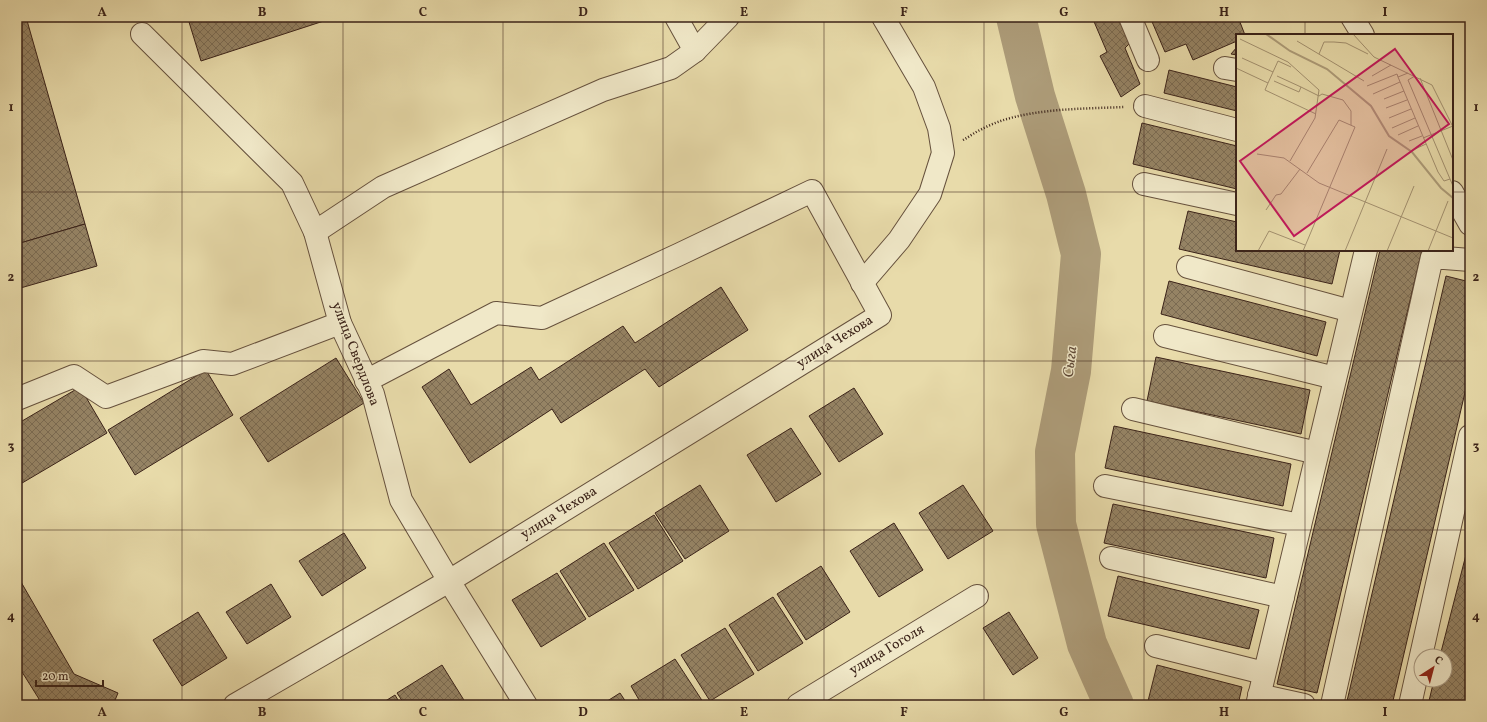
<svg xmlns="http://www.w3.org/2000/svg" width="1487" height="722" viewBox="0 0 1487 722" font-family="Vollkorn,serif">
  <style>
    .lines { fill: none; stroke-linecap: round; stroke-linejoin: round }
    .river { stroke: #ad9c79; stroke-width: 40 }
    .building { fill: url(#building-cross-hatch); stroke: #3b2319 }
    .minor-casing { stroke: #66513d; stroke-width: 24 }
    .path { stroke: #3b2319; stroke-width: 2.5; stroke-dasharray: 1 2; stroke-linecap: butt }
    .minor { stroke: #f0e8c8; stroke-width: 22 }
    .grid { fill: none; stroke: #3b2319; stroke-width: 1; stroke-opacity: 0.55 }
    .labels { text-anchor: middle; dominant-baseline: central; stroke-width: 3; stroke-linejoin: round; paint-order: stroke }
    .street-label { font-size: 14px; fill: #3b2319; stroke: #f0e8c8 }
    .water-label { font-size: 15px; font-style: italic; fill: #5d4736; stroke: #f0e8c8 }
    .inset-river { fill: none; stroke: #ad9c79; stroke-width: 2 }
    .inset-road { fill: none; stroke: #a39170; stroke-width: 1 }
    .view { fill: #c2185b; fill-opacity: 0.15; stroke: #c2185b; stroke-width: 2 }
    .inset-edge { fill: none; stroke: #3b2319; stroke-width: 2 }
    .neatline { fill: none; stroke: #3b2319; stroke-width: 1.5 }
    .grid-label { font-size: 13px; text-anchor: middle; font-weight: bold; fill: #3b2319 }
  </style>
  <defs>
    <pattern id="building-cross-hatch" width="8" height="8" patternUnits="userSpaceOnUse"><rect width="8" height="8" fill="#958364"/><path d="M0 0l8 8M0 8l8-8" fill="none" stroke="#7b6b52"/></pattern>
  </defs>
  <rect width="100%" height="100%" fill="#e8dbaa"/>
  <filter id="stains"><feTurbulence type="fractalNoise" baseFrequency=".005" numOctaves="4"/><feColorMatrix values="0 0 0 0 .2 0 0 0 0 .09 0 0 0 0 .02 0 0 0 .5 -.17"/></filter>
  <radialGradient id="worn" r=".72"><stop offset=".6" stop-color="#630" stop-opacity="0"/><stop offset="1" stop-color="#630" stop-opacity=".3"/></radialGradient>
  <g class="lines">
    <path class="river" d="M1016,17l19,79 31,98 15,60 -10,117 -16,81 1,72 31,120 27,61"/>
  </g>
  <g class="building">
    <path d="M17,17h9l59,207 -68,20z"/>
    <path d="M205,17h131l-135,44 -12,-39z"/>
    <path d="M1092,17h27l11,26 -5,5 15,36 -19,13 -21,-41 7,-4z"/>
    <path d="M1150,17h88l7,18h-8v6l-44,19 -7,-16 -21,8z"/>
    <path d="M1237,47v8l-6,-1z"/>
    <path d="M1169,70l68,17v24l-73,-18z"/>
    <path d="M1142,123l95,23v43l-104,-25z"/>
    <path d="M1188,211l49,11v28h103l-8,34 -153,-35z"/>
    <path d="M85,224l12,42 -80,23v-45z"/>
    <path d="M1380,250h42l-105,443 -40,-9z"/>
    <path d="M1446,276l24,6 -1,16h1v73l-78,334h-29l-16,-4z"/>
    <path d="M1169,281l157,41 -9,34 -156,-42z"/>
    <path d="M721,287l27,43 -89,57 -14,-18 -84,54 -9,-14 -82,54 -48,-76 27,-18 22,36 60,-38 8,13 84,-54 12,17z"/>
    <path d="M1156,357l154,33 -9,44 -154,-33z"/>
    <path d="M336,358l28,45 -96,59 -28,-44z"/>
    <path d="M206,370l27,45 -98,60 -27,-45z"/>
    <path d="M80,387l27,46 -90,53v-62z"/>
    <path d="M854,388l29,46 -44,28 -30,-46z"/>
    <path d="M1114,426l177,38 -8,42 -178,-38z"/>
    <path d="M791,428l30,46 -45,28 -29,-47z"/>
    <path d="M700,485l29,46 -44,28 -30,-46z"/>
    <path d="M963,485l30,46 -45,28 -29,-46z"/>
    <path d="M1113,504l161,34 -8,40 -162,-35z"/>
    <path d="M654,515l29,46 -45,28 -29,-46z"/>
    <path d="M894,523l29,47 -44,27 -29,-46z"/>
    <path d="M344,533l22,35 -44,28 -23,-35z"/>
    <path d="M1470,539v159l-2,7h-40l6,-25h11v-24h-5z"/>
    <path d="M604,543l30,47 -45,27 -29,-46z"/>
    <path d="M821,566l29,46 -44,28 -29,-46z"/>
    <path d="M557,573l29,46 -45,28 -29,-47z"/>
    <path d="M17,575l57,99 44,19 -5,12h-77l3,-6 -22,-35z"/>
    <path d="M1118,576l141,34 -10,39 -141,-33z"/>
    <path d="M271,584l20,33 -44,27 -21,-32z"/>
    <path d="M773,597l30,46 -45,28 -29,-46z"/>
    <path d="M198,612l29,46 -45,28 -29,-46z"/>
    <path d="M1009,612l29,46 -25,17 -30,-47z"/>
    <path d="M725,628l29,46 -44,27 -29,-46z"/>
    <path d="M675,659l30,46h-63l-11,-19z"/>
    <path d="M442,665l25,40h-62l-8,-12z"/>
    <path d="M1157,665l85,22 -4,18h-91z"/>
    <path d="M620,693l8,12h-27z"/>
    <path d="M395,695l6,10h-22z"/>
  </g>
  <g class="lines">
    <g class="minor-casing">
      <g id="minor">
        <path d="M676,17l19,34"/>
        <path d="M1130,17l18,43"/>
        <path d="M1352,17l11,18"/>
        <path d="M142,34l150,149 23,49 25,91 33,71 28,106 48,81 77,124"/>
        <path d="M1225,68l12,2"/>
        <path d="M1145,106l92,24"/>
        <path d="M1144,184l93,20"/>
        <path d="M1452,192l18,32"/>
        <path d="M315,232l68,-45 220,-97 68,-22 24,-17 33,-34"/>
        <path d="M1188,267l163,44"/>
        <path d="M862,283l37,-43 31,-46 13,-41 -4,-25 -15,-41 -41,-70"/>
        <path d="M1165,336l170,42"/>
        <path d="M17,399l57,-23 32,21 97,-36 29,3 108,-41"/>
        <path d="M1133,409l184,44"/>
        <path d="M1105,486l195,39"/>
        <path d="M1111,558l172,39"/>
        <path d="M1156,646l108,27"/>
        <path d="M1259,695l45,10"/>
        <path d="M235,705l214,-124 431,-266 -68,-124 -132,63 -138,64 -46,-5 -130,68"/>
        <path d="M798,705l179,-109"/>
        <path d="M1257,705l109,-455"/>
        <path d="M1332,705l100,-448 38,3"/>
        <path d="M1410,705l60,-269"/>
      </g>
    </g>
    <path class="path" d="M963,140c6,-3 12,-8 19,-11 39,-21 98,-20 142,-22"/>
    <use href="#minor" class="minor"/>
  </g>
  <path class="grid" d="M182,17v688M343,17v688M503,17v688M663,17v688M824,17v688M984,17v688M1144,17v688M1305,17v18M17,192h1220M1452,192h18M1305,250v455M17,361h1453M17,530h1453"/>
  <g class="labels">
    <g class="street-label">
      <text transform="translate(835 342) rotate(-32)">улица Чехова</text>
      <text transform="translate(355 354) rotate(69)">улица Свердлова</text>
      <text transform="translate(559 513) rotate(-32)">улица Чехова</text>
      <text transform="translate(887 650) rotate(-31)">улица Гоголя</text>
    </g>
    <g class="water-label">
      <text transform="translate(1071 362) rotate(-83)">Сыга</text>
    </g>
  </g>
  <g transform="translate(1236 34)">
    <rect width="217" height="217" fill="#e8dbaa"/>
    <path class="inset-river" d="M30,0l24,17 37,18 44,37 18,30 23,16 29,36 12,10"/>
    <path class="inset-road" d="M117,0l21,23 58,28 21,42M4,5l48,23 31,28 -4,28 -25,43M61,7l67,40M83,20l5,-12h10l12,1 22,11M6,24l31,14M0,34l32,15 -3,7 51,24M41,42l24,11M136,42l19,-11M179,42l-7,4 45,106M162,43l40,95 6,9 6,-2M184,44l33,82M38,47l25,11 2,-5 18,9 3,-2 21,6 8,11v14M32,49l10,-22 13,6M131,52l30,-12 1,3 10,-4M137,60l27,-12M148,65l20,-8M150,74l21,-8M153,84l22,-9M156,94l23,-10M162,101l20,-9M187,104l30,-12M173,107l13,-5M179,115l11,-5M21,120l27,4 35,25 134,55M30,176l10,-15 5,-1 19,-25M22,217l11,-20 36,14M67,217l52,-124 -16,-7 -32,53M109,217l42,-102M151,217l27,-65M192,217l20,-50"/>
    <path class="view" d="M159,15l54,75 -155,112 -54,-75z"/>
    <rect width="217" height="217" class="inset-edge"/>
  </g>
  <rect width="1487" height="722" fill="none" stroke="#e8dbaa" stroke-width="44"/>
  <g transform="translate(1433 668) rotate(36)"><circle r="19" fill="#f0e8c8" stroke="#a89982"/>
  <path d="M0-3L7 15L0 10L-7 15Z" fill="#8f2418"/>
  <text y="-6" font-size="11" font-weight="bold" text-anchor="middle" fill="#3b2319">С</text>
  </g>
  <path d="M36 680v6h67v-6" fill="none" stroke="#3b2319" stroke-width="2"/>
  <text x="42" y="680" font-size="12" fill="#3b2319" stroke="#f0e8c8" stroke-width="3" paint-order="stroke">20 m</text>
  <rect x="22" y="22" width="1443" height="678" class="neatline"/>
  <g class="grid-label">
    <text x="102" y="16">A</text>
    <text x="262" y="16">B</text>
    <text x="423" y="16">C</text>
    <text x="583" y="16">D</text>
    <text x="744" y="16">E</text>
    <text x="904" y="16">F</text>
    <text x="1064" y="16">G</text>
    <text x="1224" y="16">H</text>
    <text x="1385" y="16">I</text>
    <text x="11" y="111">1</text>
    <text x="1476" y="111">1</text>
    <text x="11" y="281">2</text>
    <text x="1476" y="281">2</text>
    <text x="11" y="450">3</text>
    <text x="1476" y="450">3</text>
    <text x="11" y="620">4</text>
    <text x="1476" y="620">4</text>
    <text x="102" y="716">A</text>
    <text x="262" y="716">B</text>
    <text x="423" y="716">C</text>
    <text x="583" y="716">D</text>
    <text x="744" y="716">E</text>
    <text x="904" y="716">F</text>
    <text x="1064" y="716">G</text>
    <text x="1224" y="716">H</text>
    <text x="1385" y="716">I</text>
  </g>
  <rect width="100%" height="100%" filter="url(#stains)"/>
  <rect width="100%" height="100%" fill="url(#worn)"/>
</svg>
